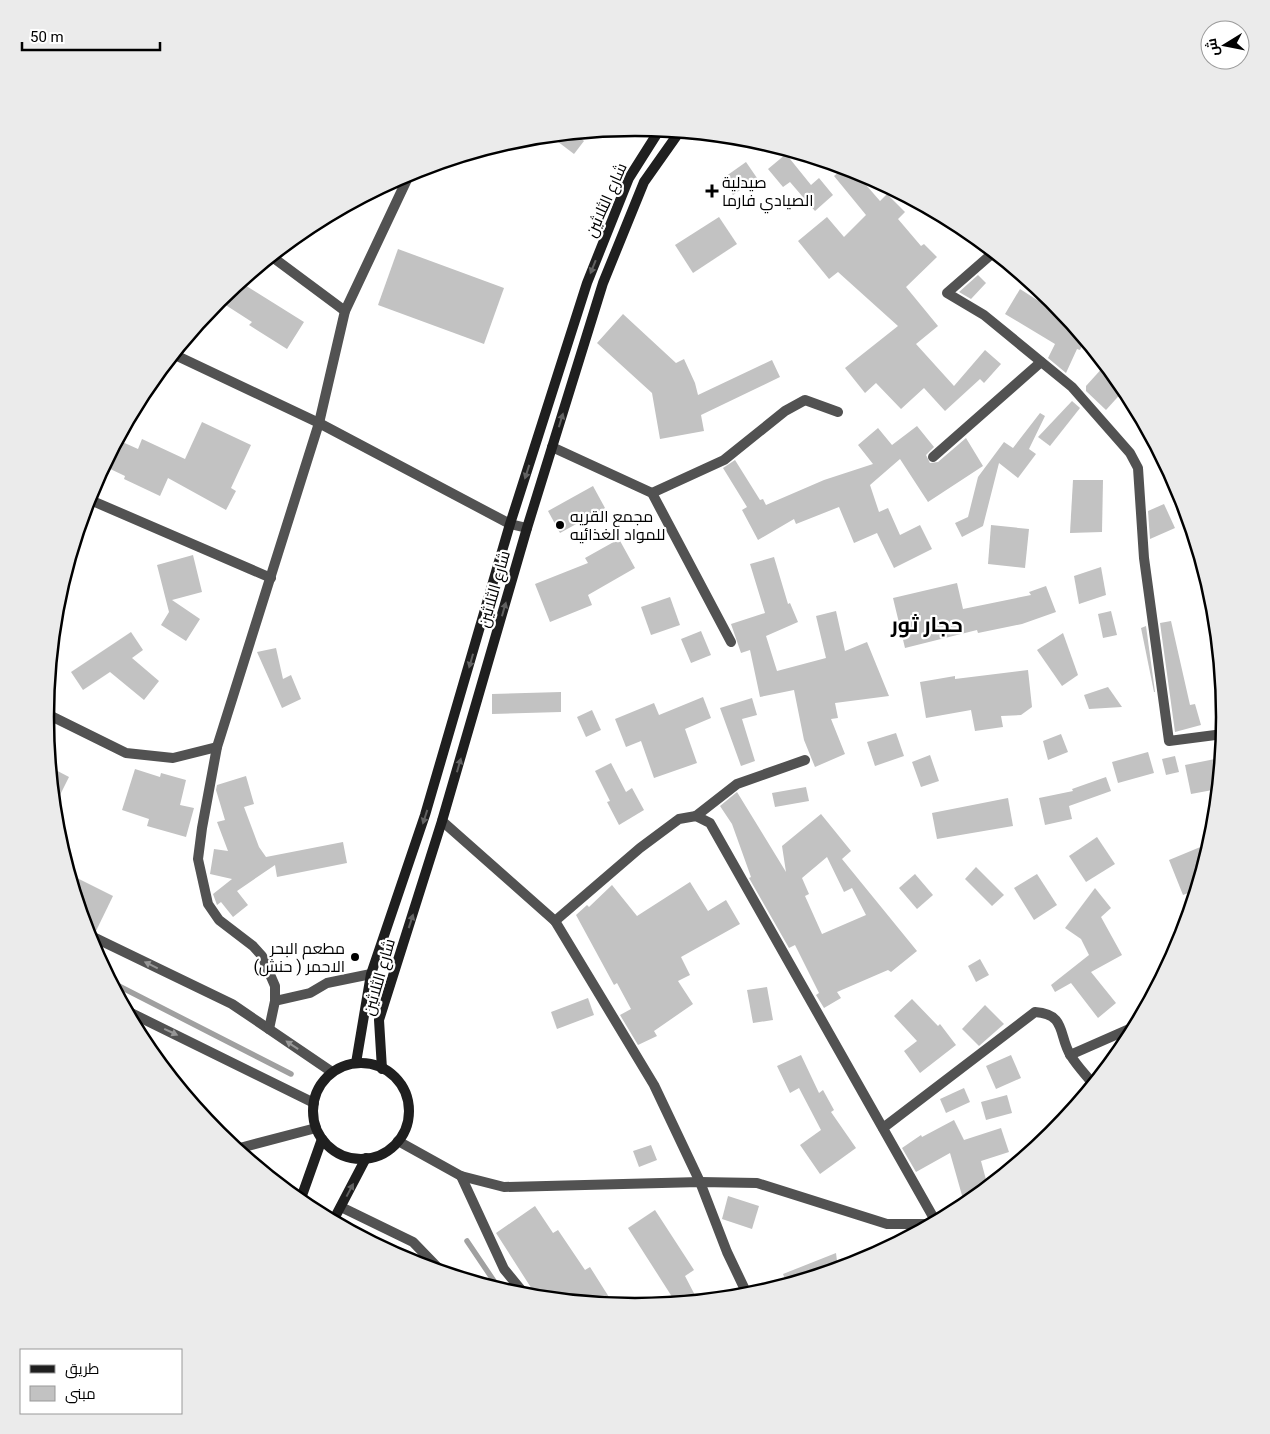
<svg xmlns="http://www.w3.org/2000/svg" width="1270" height="1434" viewBox="0 0 1270 1434" font-family="Roboto,Cairo,sans-serif">
  <style>
    .lines { fill: none; stroke-linecap: round; stroke-linejoin: round }
    .stream { stroke: #a0a0a0; stroke-width: 5.5 }
    .building { fill: #c2c2c2; fill-rule: evenodd }
    .minor { stroke: #525252; stroke-width: 10 }
    .secondary { stroke: #1f1f1f; stroke-width: 10 }
    .oneway { fill: #626262 }
    .oneway2 { fill: #979797 }
    .poi-dot { fill: #000; stroke: #fff; stroke-width: 2 }
    .labels { text-anchor: middle; dominant-baseline: central; stroke-width: 4.5; stroke-linejoin: round; paint-order: stroke }
    .poi-label { font-size: 16px; fill: #000; stroke: #fff; text-anchor: start }
    .street-label { font-size: 16px; fill: #000; stroke: #fff }
    .district-label { font-size: 21px; font-weight: bold; fill: #000; stroke: #fff }
    .rim { fill: none; stroke: #000; stroke-width: 2.5 }
  </style>
  <rect width="100%" height="100%" fill="#fff"/>
  <g class="lines">
    <g class="stream">
      <path d="M111,982l180,92"/>
      <path d="M467,1241l33,49"/>
    </g>
  </g>
  <g class="building">
    <path d="M574,133l10,8 -10,13 -25,-19z"/>
    <path d="M786,154l25,31 8,-7 14,17 -18,16 -25,-29 -7,5 -15,-18z"/>
    <path d="M746,162l11,16 -24,17 -11,-16z"/>
    <path d="M845,167l8,3 27,31 7,-7 18,18 -7,7 23,27 3,-2 13,13 -31,30 32,39 -22,18 38,42 31,-36 16,14 -17,19 -4,-4 -35,32 -21,-23 -23,21 -25,-26 -11,10 -20,-25 53,-42 -60,-54 -9,7 -31,-38 29,-24 17,20 22,-22 -32,-39z"/>
    <path d="M719,217l18,27 -44,29 -18,-28z"/>
    <path d="M398,249l106,39 -20,56 -106,-39z"/>
    <path d="M978,275l8,8 -15,16 -12,-7z"/>
    <path d="M240,282l64,40 -17,27 -38,-24 3,-3 -28,-18z"/>
    <path d="M1020,289l50,32 15,19 -5,10 -3,-1 -11,24 -18,-15 7,-14 -50,-30z"/>
    <path d="M623,314l53,49 8,-4 11,24 3,12 74,-35 8,17 -79,38 3,16 -44,8 -8,-46 -55,-50z"/>
    <path d="M1105,365l20,24 -19,21 -20,-19v-5z"/>
    <path d="M1072,401l8,7 -30,38 -12,-9z"/>
    <path d="M1040,413l5,3 -16,33 7,5 -18,24 -19,-15 -16,63 -21,11 -7,-14 13,-6 10,-40 26,-35 9,6z"/>
    <path d="M202,422l49,23 -20,43 5,3 -10,19 -58,-32 -8,18 -36,-17 1,-3 -21,-10 14,-26 20,9 4,-10 43,20z"/>
    <path d="M917,426l17,21 -8,8 4,8 8,-1 28,-24 17,28 -55,36 -28,-43 -30,26 9,27 9,-4 12,27 20,-10 12,24 -38,19 -17,-35 -23,10 -15,-36 -43,17 -2,-5 -36,21 -16,-30 5,-3 -24,-39 12,-8 25,40 3,-1 3,6 58,-25 49,-16 -15,-19 20,-17 14,17z"/>
    <path d="M1073,480h30l-1,52 -32,1z"/>
    <path d="M593,486l12,22 -45,25 -12,-22z"/>
    <path d="M1164,504l11,24 -25,11 -2,-28z"/>
    <path d="M991,525l38,4 -4,39 -37,-4z"/>
    <path d="M619,539l16,29 -47,27 4,10 -42,17 -15,-38 53,-21 -3,-5z"/>
    <path d="M193,555l9,37 -30,8 28,19 -14,22 -25,-16 8,-13 -12,-47z"/>
    <path d="M774,557l14,47 2,-1 8,19 -32,14 11,35 49,-13 -10,-42 20,-5 9,40 22,-9 22,54 -54,7 3,15 -7,1 14,35 -30,13 -11,-27 -10,-50 -34,7 -10,-47 -9,3 -10,-29 34,-11 -15,-49z"/>
    <path d="M1101,567l5,28 -27,9 -5,-28z"/>
    <path d="M957,583l6,26 68,-14 -2,-3 17,-6 10,26 -34,12 -44,9 -1,-3 -72,18 -12,-50z"/>
    <path d="M670,597l10,28 -29,10 -10,-28z"/>
    <path d="M1111,611l6,24 -14,3 -5,-24z"/>
    <path d="M1171,621l19,84 5,-1 6,21 -26,7 -15,-109z"/>
    <path d="M1146,626l9,66h-1l-13,-64z"/>
    <path d="M701,631l10,24 -20,8 -10,-24z"/>
    <path d="M131,632l12,18 -11,8 27,23 -15,19 -34,-28 -27,18 -12,-18z"/>
    <path d="M1063,633l15,42 -16,11 -25,-36z"/>
    <path d="M276,648l7,31 8,-4 10,24 -19,9 -25,-56z"/>
    <path d="M1028,670l4,37 -11,8 -20,1 2,11 -28,4 -4,-21 -45,8 -6,-36 35,-6v3z"/>
    <path d="M1108,687l14,20 -33,2 -5,-14z"/>
    <path d="M561,692v20l-69,2v-20z"/>
    <path d="M703,697l8,21 -26,11 12,34 -43,15 -13,-37 -15,6 -11,-28 39,-16 5,12z"/>
    <path d="M752,698l5,17 -15,4 13,42 -14,5 -21,-58z"/>
    <path d="M592,710l9,20 -15,7 -9,-20z"/>
    <path d="M896,733l8,23 -29,10 -8,-24z"/>
    <path d="M1061,734l7,18 -20,8 -5,-19z"/>
    <path d="M1148,752l6,21 -36,10 -6,-21z"/>
    <path d="M930,755l9,26 -18,6 -9,-25z"/>
    <path d="M1175,756l4,16 -13,3 -4,-16z"/>
    <path d="M1215,759l4,20 -1,10 -27,5 -6,-29z"/>
    <path d="M611,763l15,29 6,-4 12,22 -25,15 -12,-23 3,-1 -15,-30z"/>
    <path d="M50,767l19,10 -15,30 -4,-34z"/>
    <path d="M135,769l25,8 1,-4 25,7 -6,25 14,3 -8,29 -39,-11 2,-7 -27,-9z"/>
    <path d="M246,776l8,28 -10,3 15,40 7,10 77,-15 4,21 -70,14 -2,-12 -38,26 11,14 -15,12 -12,-15 -4,3 -4,-11 19,-15 -22,-5 4,-25 14,2 -11,-29 8,-2 -9,-30 1,-5z"/>
    <path d="M1106,777l5,14 -42,15 3,13 -27,6 -6,-27 34,-7 -1,-2z"/>
    <path d="M806,787l3,14 -34,6 -3,-14z"/>
    <path d="M737,792l49,80 -4,-26 39,-32 30,37 -9,8 75,92 -26,21 -3,-2 -51,22 4,6 -17,10 -8,-13 3,-2 -24,-48 -6,3 -40,-70 2,-1 -19,-53 -12,-18zM827,857l17,35 8,-4 14,27 -44,19 -17,-38 4,-2 -7,-16z"/>
    <path d="M1008,798l5,28 -76,13 -5,-26z"/>
    <path d="M1097,837l18,27 -29,18 -17,-26z"/>
    <path d="M1210,843l-14,47 -13,5 -14,-35z"/>
    <path d="M976,867l28,28 -12,11 -27,-27z"/>
    <path d="M69,874l44,22 -17,35 -11,-3z"/>
    <path d="M915,874l18,21 -16,14 -18,-21z"/>
    <path d="M1037,874l20,31 -23,15 -20,-32z"/>
    <path d="M690,882l18,29 18,-11 14,24 -59,33 9,18 -12,6 15,23 -39,27 3,5 -19,9 -18,-30 11,-6 -14,-26 -3,2 -38,-70 11,-10 2,2 23,-22 25,31z"/>
    <path d="M1095,888l16,20 -10,9 21,38 -31,17 25,31 -18,15 -27,-35 -16,9 -4,-7 38,-30 -8,-16 -16,-11z"/>
    <path d="M980,959l9,16 -13,7 -8,-16z"/>
    <path d="M767,987l6,33 -20,3 -6,-33z"/>
    <path d="M588,998l6,17 -37,14 -6,-17z"/>
    <path d="M912,999l26,27 2,-2 16,21 -36,28 -16,-22 13,-10 -23,-25z"/>
    <path d="M985,1005l19,19 -25,22 -17,-17z"/>
    <path d="M801,1055l18,38 4,-3 11,20 -3,2 25,36 -36,26 -20,-29 21,-15 -22,-42 -9,5 -13,-27z"/>
    <path d="M1011,1055l10,23 -25,11 -10,-23z"/>
    <path d="M964,1088l6,14 -24,11 -6,-14z"/>
    <path d="M1007,1095l5,18 -26,7 -5,-18z"/>
    <path d="M954,1120l10,20 37,-12 8,24 -28,9 7,26 -23,19 -15,-53 -34,19 -14,-24 19,-13 1,2z"/>
    <path d="M651,1145l6,15 -18,7 -6,-16z"/>
    <path d="M728,1196l31,10 -7,23 -30,-10z"/>
    <path d="M535,1206l18,27 5,-3 27,40 5,-3 24,38 -77,-8 -41,-64z"/>
    <path d="M655,1210l39,60 -9,6 13,25 -22,2 -48,-75z"/>
    <path d="M836,1253l2,16 -51,15 -4,-10z"/>
  </g>
  <g class="lines">
    <g class="minor">
      <path d="M994,252l-47,41 37,22 88,72 58,66 8,15 6,90 25,183 54,-7"/>
      <path d="M271,256l74,55"/>
      <path d="M173,354l146,69 191,101 17,4"/>
      <path d="M552,447l100,46 79,149"/>
      <path d="M933,457l108,-95"/>
      <path d="M652,493l72,-33 61,-49 20,-11 33,12"/>
      <path d="M88,499l183,79"/>
      <path d="M45,713l81,40 47,5 44,-11"/>
      <path d="M696,816l41,-32 68,-24"/>
      <path d="M442,821l113,100 85,-73 39,-29 17,-3 14,7 226,399"/>
      <path d="M555,921l99,164 46,97 27,70 21,44"/>
      <path d="M87,934l145,70 100,68"/>
      <path d="M275,1001l35,-8 17,-10 44,-9"/>
      <path d="M127,1011l187,92"/>
      <path d="M269,1029l6,-28v-15l-13,-30 -9,-10 -34,-26 -11,-16 -10,-45 4,-31 15,-81 102,-324 26,-112 66,-140"/>
      <path d="M1070,1055l66,-29"/>
      <path d="M883,1128l152,-116c32,2 23,24 36,44 6,10 15,19 22,28"/>
      <path d="M398,1141l63,35 43,11 196,-5 57,1 130,41h45"/>
      <path d="M236,1149l80,-21"/>
      <path d="M461,1176l43,93 22,27"/>
      <path d="M341,1207l72,35 29,30"/>
    </g>
    <g class="secondary">
      <path d="M356,1063l15,-89 54,-159 85,-291 77,-241 42,-105 31,-49"/>
      <circle cx="361" cy="1111" r="48"/>
      <path d="M382,1069l-3,-49 63,-199 85,-293 76,-245 41,-101 36,-51"/>
      <path d="M300,1201l22,-62"/>
      <path d="M333,1221l33,-63"/>
    </g>
  </g>
  <defs><path id="oneway-solid" d="M-6-.8H1V-3.2L6.5 0L1 3.2V.8H-6Z" transform="scale(1.25)"/></defs>
  <g class="oneway">
    <use href="#oneway-solid" transform="translate(593 267) rotate(112)"/>
    <use href="#oneway-solid" transform="translate(561 420) rotate(-73)"/>
    <use href="#oneway-solid" transform="translate(527 472) rotate(108)"/>
    <use href="#oneway-solid" transform="translate(504 609) rotate(-74)"/>
    <use href="#oneway-solid" transform="translate(471 661) rotate(106)"/>
    <use href="#oneway-solid" transform="translate(459 765) rotate(-74)"/>
    <use href="#oneway-solid" transform="translate(425 817) rotate(108)"/>
    <use href="#oneway-solid" transform="translate(411 921) rotate(-72)"/>
    <use href="#oneway-solid" transform="translate(350 1190) rotate(-62)"/>
  </g>
  <g class="oneway2">
    <use href="#oneway-solid" transform="translate(151 965) rotate(-154)"/>
    <use href="#oneway-solid" transform="translate(171 1032) rotate(25)"/>
    <use href="#oneway-solid" transform="translate(292 1045) rotate(-146)"/>
  </g>
  <g class="poi-dot">
    <path d="M709.5 183.5h5v5h5v5h-5v5h-5v-5h-5v-5h5z"/>
    <circle cx="560" cy="525" r="5"/>
    <circle cx="355" cy="957" r="5"/>
  </g>
  <g class="labels">
    <g class="poi-label">
      <text x="722" y="182">صيدلية<tspan x="722" dy="18">الصيادي فارما</tspan></text>
      <text x="570" y="516">مجمع القريه<tspan x="570" dy="18">للمواد الغذائيه</tspan></text>
      <text x="345" y="948" text-anchor="end">مطعم البحر<tspan x="345" dy="18">الاحمر ( حنش)</tspan></text>
    </g>
    <g class="street-label">
      <text transform="translate(606 200) rotate(-66)">شارع الثلاثين</text>
      <text transform="translate(494 589) rotate(-74)">شارع الثلاثين</text>
      <text transform="translate(379 977) rotate(-74)">شارع الثلاثين</text>
    </g>
    <g class="district-label">
      <text x="927" y="625">حجار ثور</text>
    </g>
  </g>
  <path d="M0 0H1270V1434H0ZM54 717a581 581 0 1 1 1162 0a581 581 0 1 1-1162 0Z" fill="#ebebeb" fill-rule="evenodd"/>
  <path class="rim" d="M54 717a581 581 0 1 1 1162 0a581 581 0 1 1-1162 0Z"/>
  <rect x="20" y="1349" width="162" height="65" fill="#ffffff" stroke="#999999"/>
  <rect x="30" y="1365" width="25" height="8" fill="#1f1f1f" stroke="#999999"/>
  <text x="65" y="1374" font-size="15" fill="#000000">طريق</text>
  <rect x="30" y="1386" width="25" height="15" fill="#c2c2c2" stroke="#999999"/>
  <text x="65" y="1399" font-size="15" fill="#000000">مبنى</text>
  <g transform="translate(1225 45) rotate(260)"><circle r="24" fill="#ffffff" stroke="#999999"/>
  <path d="M0-4L9 19L0 12L-9 19Z" fill="#000000"/>
  <text y="-8" font-size="14" font-weight="bold" text-anchor="middle" fill="#000000">ش</text>
  </g>
  <path d="M22 42v8h138v-8" fill="none" stroke="#000000" stroke-width="2.5"/>
  <text x="30" y="42" font-size="15" fill="#000000" stroke="#ffffff" stroke-width="4" paint-order="stroke">50 m</text>
</svg>
